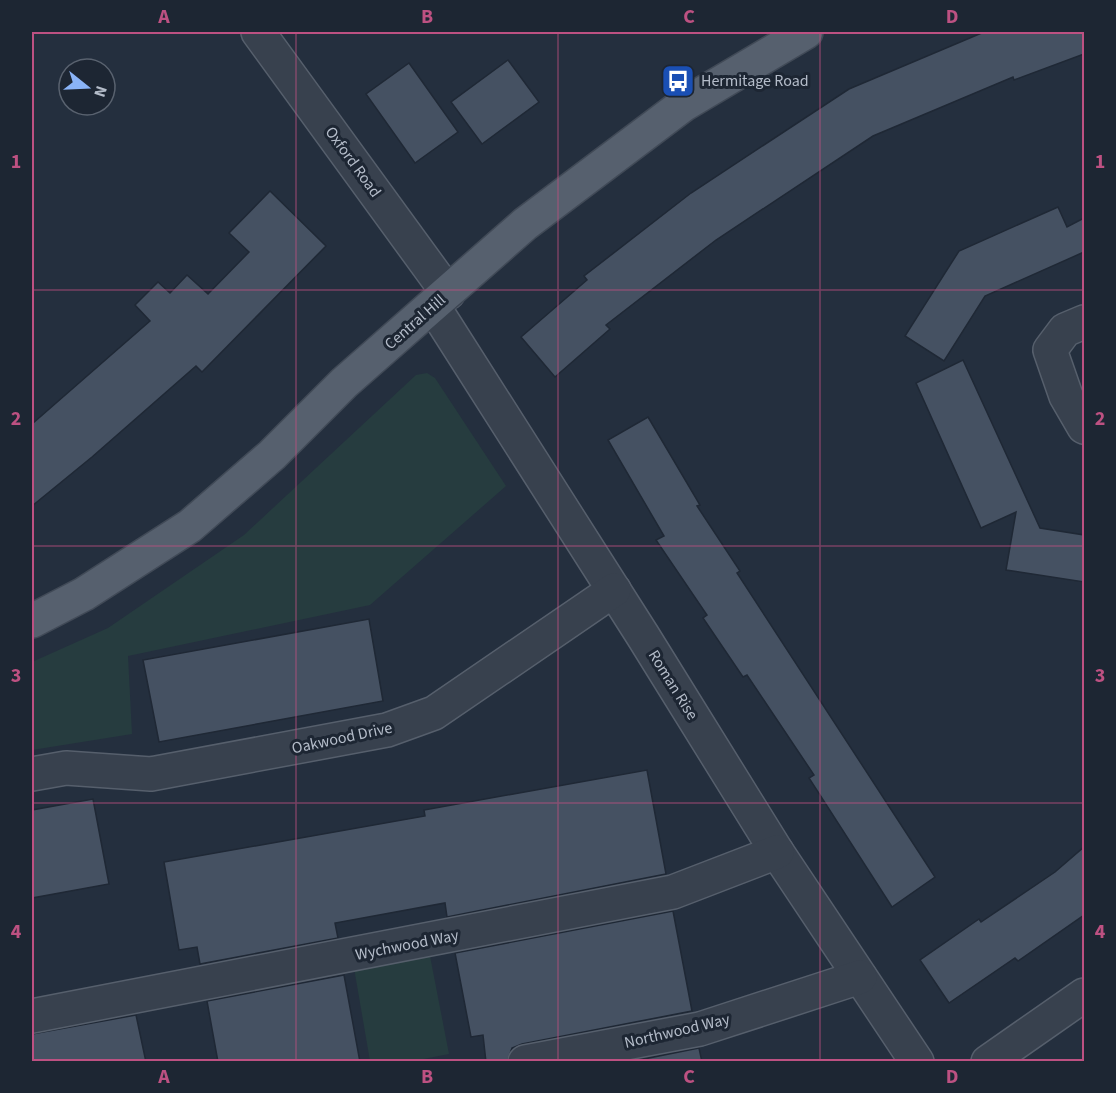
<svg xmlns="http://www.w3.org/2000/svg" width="1116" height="1093" viewBox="0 0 1116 1093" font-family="'Source Sans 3',sans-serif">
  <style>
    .green { fill: #263c3f }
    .building { fill: #455162; stroke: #1f2835; stroke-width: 1.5 }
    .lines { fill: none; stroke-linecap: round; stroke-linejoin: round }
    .street-casing { stroke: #565f6c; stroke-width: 36 }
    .primary-casing { stroke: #414a57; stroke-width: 36 }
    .street { stroke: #38414e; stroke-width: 33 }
    .primary { stroke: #56606e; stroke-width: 33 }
    .grid { fill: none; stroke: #bd5182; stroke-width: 1.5; stroke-opacity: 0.55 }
    .labels { text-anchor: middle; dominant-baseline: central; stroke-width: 6; stroke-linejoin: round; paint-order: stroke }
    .poi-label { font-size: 16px; fill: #b4bcc9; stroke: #1d2633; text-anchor: start }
    .street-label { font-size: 16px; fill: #b4bcc9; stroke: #1d2633 }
    .neatline { fill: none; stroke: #bd5182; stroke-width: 2 }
    .grid-label { font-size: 20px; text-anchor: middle; font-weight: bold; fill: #bd5182 }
  </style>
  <rect width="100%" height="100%" fill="#242f3e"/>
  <g class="green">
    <path d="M427,373l8,5 71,108 -136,119 -242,51 4,78 -100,16v-88l76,-34 136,-93 172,-160z"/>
    <path d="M430,956l19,98 -36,7h-43l-16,-93z"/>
  </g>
  <g class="building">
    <path d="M984,32h100v22l-70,26 -1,-3 -140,59 -157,104 -110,85 4,4 -55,48 -34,-40 66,-57 -3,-4 107,-83 158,-104z"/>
    <path d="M508,60l31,42 -57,42 -31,-42z"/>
    <path d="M409,63l49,69 -43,31 -49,-69z"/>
    <path d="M270,191l56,55 -124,126 -6,-6 -104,91 -60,49v-82l118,-103 -15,-16 23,-23 12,11 17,-18 21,19 41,-42 -20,-19z"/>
    <path d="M1058,207l9,20 17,-9v34l-99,44 -41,65 -39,-25 54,-85z"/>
    <path d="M963,360l77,168 44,7v47l-78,-12 10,-58 -35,16 -65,-145z"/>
    <path d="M648,417l52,88 -3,1 43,65 -3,2 198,304 -43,30 -83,-129 5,-3 -67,-100 -4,2 -40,-59 4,-3 -51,-75 8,-4 -56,-96z"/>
    <path d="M369,619l14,82 -224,41 -16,-82z"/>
    <path d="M647,770l19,104 -219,43 -2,-14 -110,20 3,15 -138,26 -3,-17 -18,3 -15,-88 261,-46 -1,-6z"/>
    <path d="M93,799l16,85 -77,14v-88z"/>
    <path d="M1084,847v68l-66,46 -3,-3 -66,45 -29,-43 59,-41 2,3 74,-50z"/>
    <path d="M673,911l19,100 -170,33 -10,4 -5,14h-21l-3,-27 -12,2 -16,-84z"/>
    <path d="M344,975l16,87h-142l-11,-61z"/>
    <path d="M136,1015l10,47h-114v-28z"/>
    <path d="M699,1048l3,14h-73z"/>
  </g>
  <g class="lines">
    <g class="street-casing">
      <g id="street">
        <path d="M258,32l190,261"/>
        <path d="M433,306l210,330 134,216 140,210"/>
        <path d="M1084,322l-19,8 -15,20 16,46 18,31"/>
        <path d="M32,774l34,-6 85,6 236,-44 47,-17 180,-123"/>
        <path d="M32,1016l641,-124 104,-40"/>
        <path d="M525,1062l175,-33 160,-52"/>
        <path d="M988,1062l96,-67"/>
      </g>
    </g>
    <g class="primary-casing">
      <path id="primary" d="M32,621l52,-27 106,-68 82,-71 72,-72 181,-159 158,-119 123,-73"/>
    </g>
    <use href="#street" class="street"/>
    <use href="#primary" class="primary"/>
  </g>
  <path class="grid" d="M296,32v1030M558,32v1030M820,32v1030M32,290h1052M32,546h1052M32,803h1052"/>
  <defs>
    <g id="bus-square" transform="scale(1.725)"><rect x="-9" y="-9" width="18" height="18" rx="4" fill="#1a4fb4" stroke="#1d2633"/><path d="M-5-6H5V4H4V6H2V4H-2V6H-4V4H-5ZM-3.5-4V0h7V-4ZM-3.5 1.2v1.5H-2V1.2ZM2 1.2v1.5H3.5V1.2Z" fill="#fff"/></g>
  </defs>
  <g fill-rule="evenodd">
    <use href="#bus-square" x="678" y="81"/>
  </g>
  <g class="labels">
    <g class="poi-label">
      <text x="701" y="81">Hermitage Road</text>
    </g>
    <g class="street-label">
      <text transform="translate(353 162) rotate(54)">Oxford Road</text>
      <text transform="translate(415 322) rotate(-41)">Central Hill</text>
      <text transform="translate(673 685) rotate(58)">Roman Rise</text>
      <text transform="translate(342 738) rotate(-12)">Oakwood Drive</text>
      <text transform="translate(407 945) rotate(-11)">Wychwood Way</text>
      <text transform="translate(677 1031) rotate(-13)">Northwood Way</text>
    </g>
  </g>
  <rect width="1116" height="1093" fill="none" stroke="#1d2633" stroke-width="66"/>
  <g transform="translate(87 87) rotate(108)"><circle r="28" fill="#1d2633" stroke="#59626f" stroke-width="1.5"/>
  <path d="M0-4.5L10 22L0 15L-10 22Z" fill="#8ab4f8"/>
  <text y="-9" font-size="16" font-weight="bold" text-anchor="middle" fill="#b4bcc9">N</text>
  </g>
  <rect x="33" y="33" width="1050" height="1027" class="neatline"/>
  <g class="grid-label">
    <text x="164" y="23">A</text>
    <text x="427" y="23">B</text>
    <text x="689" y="23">C</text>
    <text x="952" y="23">D</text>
    <text x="16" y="168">1</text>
    <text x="1100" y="168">1</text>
    <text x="16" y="425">2</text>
    <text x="1100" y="425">2</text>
    <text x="16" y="682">3</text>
    <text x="1100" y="682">3</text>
    <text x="16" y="938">4</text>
    <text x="1100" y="938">4</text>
    <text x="164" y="1083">A</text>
    <text x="427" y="1083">B</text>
    <text x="689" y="1083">C</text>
    <text x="952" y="1083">D</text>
  </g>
</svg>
